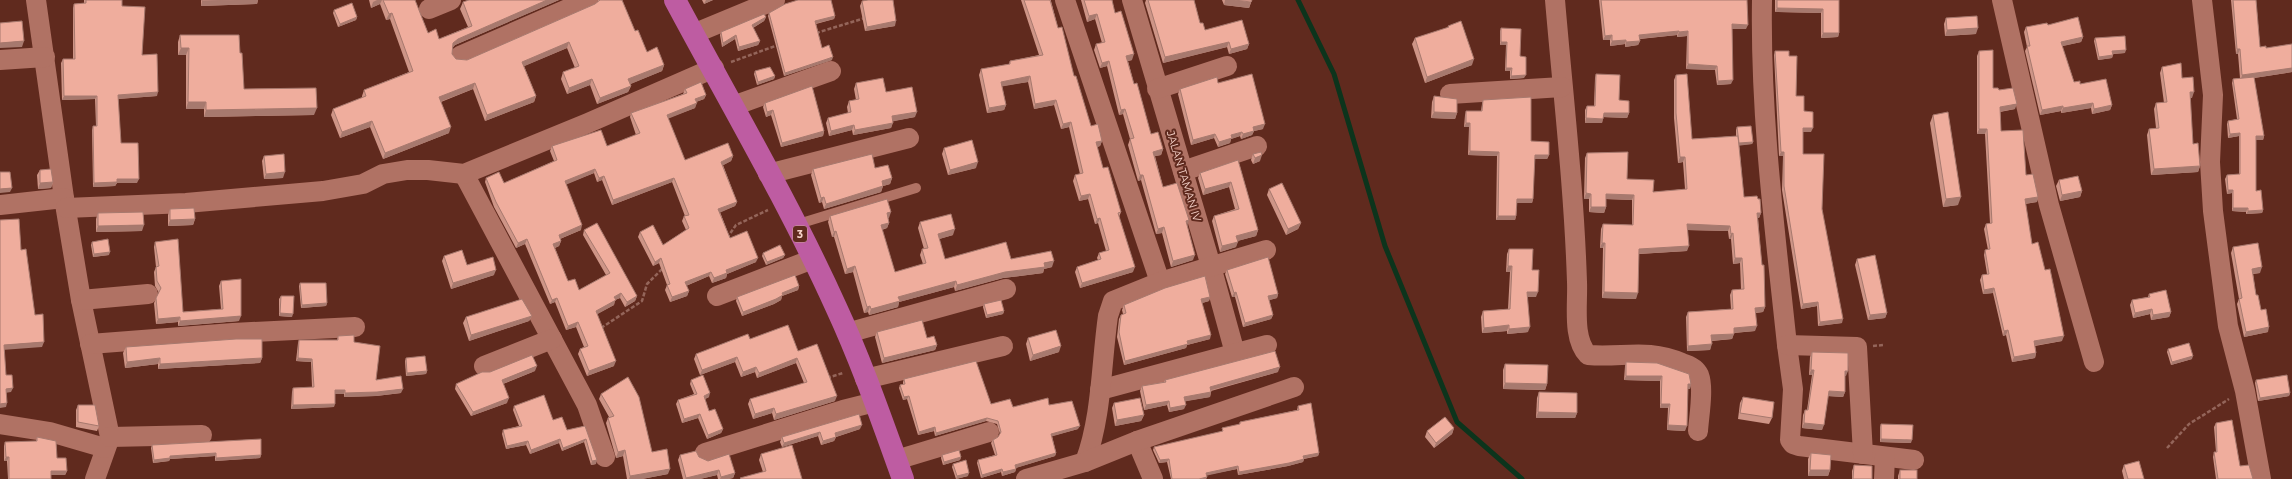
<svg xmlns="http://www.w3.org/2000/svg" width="2292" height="479" viewBox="0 0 2292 479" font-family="Montserrat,sans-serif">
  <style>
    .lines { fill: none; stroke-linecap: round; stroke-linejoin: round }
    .stream { stroke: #0c341c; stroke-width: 5 }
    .path { stroke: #94655a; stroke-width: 2.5; stroke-dasharray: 4 2; stroke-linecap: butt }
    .service { stroke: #b07264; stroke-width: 10 }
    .minor { stroke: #b07264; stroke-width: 20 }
    .trunk { stroke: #be5ca2; stroke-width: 22 }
    .wall { fill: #ce9587 }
    .shaded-wall { fill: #a7796e }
    .building { fill: #efad9d; stroke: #a7796e }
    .labels { text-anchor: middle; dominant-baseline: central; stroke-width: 4; stroke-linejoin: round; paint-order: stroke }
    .shield { fill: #602a1e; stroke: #caa298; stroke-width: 1 }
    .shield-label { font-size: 10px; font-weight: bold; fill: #f8d5cc }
    .street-label { font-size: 11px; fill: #f8d5cc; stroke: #602a1e }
  </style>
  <rect width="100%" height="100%" fill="#602a1e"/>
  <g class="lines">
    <path class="stream" d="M1298,0l36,74 51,172 72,176 65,57"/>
    <g class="path">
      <path d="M816,33l49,-15"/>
      <path d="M731,62l47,-17"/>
      <path d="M727,238l9,-13 32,-15"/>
      <path d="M601,328l41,-27 5,-17 16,-16"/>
      <path d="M1873,346l10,-1"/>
      <path d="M827,378l16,-5"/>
      <path d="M2167,448l22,-24 40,-25"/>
    </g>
    <path class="service" d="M795,225l121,-37"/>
    <g class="minor">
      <path d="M36,0l28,198 17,102 29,137 -15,42"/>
      <path d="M1065,0l95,282"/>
      <path d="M1132,0l79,266 24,87"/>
      <path d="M1555,0c8,94 19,188 22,282 1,23 -5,56 11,73 35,3 59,-7 94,8 7,2 14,5 17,12 5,13 0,41 -1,56"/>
      <path d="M1762,0c-2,115 13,231 25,345l6,44 -3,51 3,4 6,2 115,14"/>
      <path d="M2002,0l47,205 45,157"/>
      <path d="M2202,0l11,95 -3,67 3,49 15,115 17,65 16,88"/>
      <path d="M429,9l22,-9"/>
      <path d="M693,34l82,-34"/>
      <path d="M460,56l128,-56"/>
      <path d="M0,60l45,-3"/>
      <path d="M1157,89l70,-23"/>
      <path d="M1450,94l112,-7"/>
      <path d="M733,106l98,-35"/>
      <path d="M1183,171l74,-25"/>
      <path d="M464,174l123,231 18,52"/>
      <path d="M768,174l141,-36"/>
      <path d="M0,205l64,-7"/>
      <path d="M66,208l120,-5 137,-12 40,-7 20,-10 24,-4h21l36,4 124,-51 126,-55"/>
      <path d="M717,296l96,-37"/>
      <path d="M81,300l67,-6"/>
      <path d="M847,333l159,-44"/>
      <path d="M90,344l143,-11 122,-6"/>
      <path d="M1787,345l70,2 6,107"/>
      <path d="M484,366l68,-27"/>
      <path d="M865,379l138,-33"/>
      <path d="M1100,390l167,-45"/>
      <path d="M0,424l50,8 55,16"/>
      <path d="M110,437l92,-2"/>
      <path d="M1137,441l16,38"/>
      <path d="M705,453l138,-43 32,-8"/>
      <path d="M896,460l93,-28"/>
      <path d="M1085,462c17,-46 16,-97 23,-146l5,-15 47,-19 106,-32"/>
      <path d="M1026,479l59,-17 52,-21 157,-54"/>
      <path d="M1884,479l1,-22"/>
    </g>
    <path class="trunk" d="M675,0c54,101 114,203 161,307 26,56 46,114 67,172"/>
  </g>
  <g class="wall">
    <path d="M84,0h38v6l20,49 15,41 -39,3 3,44 16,40h-20l-2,3 -22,1 -1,-57 1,-4h3l-1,-27 -33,1 -1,-37 2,-4h10v-51l1,-4 10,-1z"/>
    <path d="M201,0h57l-1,4 -56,2z"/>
    <path d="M369,0h46l13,33 11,6 29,-12 -8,-18 3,-7 6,-2h90l-104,45 -3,3v6l4,5 11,1 128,-56 3,-2v-2h24l13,31 12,21 17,13 -2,6 -32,13 1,2 -3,6 -31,12 -7,-19 -23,9 -6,-15 2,-7 12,-4 -8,-20 -43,18 12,30 -2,6 -49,19 -12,-32 -32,13 8,31 -66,26 -13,-32 -30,11 -9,-23 2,-6 29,-11v-2l2,-6 45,-18 -19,-53 -4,1 -6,-16 -9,4z"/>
    <path d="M702,0h11l-9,4z"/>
    <path d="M1021,0h30v1l7,27 33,98 11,15 -2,5 -3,1 6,21 18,44 -2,5 14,55 -53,16 -5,-16 2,-5 21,-7 -1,-2 2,-5 7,-2 -8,-28 -3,1 -7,-25 -9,2 -6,-20 2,-6 5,-1 -11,-47 -8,2 -7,-24 -20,4 -6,-27 -26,4 4,19 -2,5 -17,3 -8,-38 2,-6 28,-5 1,-3 29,-6z"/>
    <path d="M1081,0h31l3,13 17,47 -4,1 6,23 17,50 12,15 -2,6 -6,1 8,31 24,39 6,34 -22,7 -9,-34 -6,1 -15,-54 -3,1 -10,-36 2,-6 -7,-25 -4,1 -12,-49 -7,2 -6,-18 2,-6 6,-1 -7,-24 -8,3z"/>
    <path d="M1146,0h48l6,23 5,7 44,14 -2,5 -18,5 -2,-7 -64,16 -18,-60z"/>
    <path d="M1222,0h30l-3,8 -25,-3z"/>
    <path d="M1599,0h148l-1,29h-14l-1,55 -14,1 -2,-15 -29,-1 1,-33 -10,1v-2l-37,4v2l-2,4 -13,2v-3l-15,2v-6h-7z"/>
    <path d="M1775,0h64v33l-1,4 -17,1v-25l-46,-1z"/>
    <path d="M2231,0h25l4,47 6,1 26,24 -38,6 10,58 -1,4h-7v51l7,19 -1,3 -16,1v-2l-14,-1v-18l-5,1 -2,-15 2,-4 12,-1v-38l-11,2 -1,-14 1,-3 9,-2 -5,-36 1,-4 7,-1 -2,-24h-2z"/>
    <path d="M862,1l33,25 -30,5 -5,-25z"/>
    <path d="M334,10l23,7 -1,3 -18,7 -5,-14z"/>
    <path d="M769,13l66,3 -1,3 -18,5 6,24 10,12 -48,16 -16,-60z"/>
    <path d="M766,17l-2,4 -11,7 7,13 -2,4 -20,6 -3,-12 -13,8 -2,-12 1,-3z"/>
    <path d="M1946,18l30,16 -31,2 -1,-12z"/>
    <path d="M2048,25l35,12 -2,5 -19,4 12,36 6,2 32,21 -2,5 -18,4 -1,-6 -30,5v-2l-21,4 -15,-64 2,-4 -3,-15 2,-5z"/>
    <path d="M1448,26l24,39 -47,18 -13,-39 3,-6 32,-10z"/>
    <path d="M1501,28l19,28 4,22 -14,1v-8h-5l1,-26h-6v-14z"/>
    <path d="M180,35l60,18 4,36 70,26 -110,2v-8h-18v-54h-8v-13z"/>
    <path d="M2095,38l30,15 -12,1 -1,4 -14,2 -4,-19z"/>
    <path d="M1775,51l14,5 7,40 8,15 7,21h-8v22l19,55 20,114 -24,3 -1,-20 -16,3 -19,-119 1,-34h-4l-5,-101z"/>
    <path d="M1979,51l14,37 6,2 16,19 -15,3 1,19 37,66 -1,5 -12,2 7,40 30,97 -27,5 1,7 -1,5 -23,4 -6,-27 -3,1 -10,-43 -10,1 -3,-14 2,-5 5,-1 -3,-19 1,-5h3l-4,-21 2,-5 4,-1 -5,-89h-8v-78z"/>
    <path d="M2162,67l20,11 10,20h-2l3,46 7,22 -2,6 -47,3 -4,-40 2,-6 7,-1 -2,-19 2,-6h8l-4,-30z"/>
    <path d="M755,71l20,5 -1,3 -17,6 -3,-11z"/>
    <path d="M1596,74l23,26 10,13 -2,5 -24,-1 -1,6h-17v-13l2,-4h7l1,-28z"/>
    <path d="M1676,75l16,64 44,-3v-6l1,-3 16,15 -1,2 -13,1 5,52 14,2 3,14 -2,5h-1l7,89 -2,5 -7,1 -1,18 -21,2 -2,6 -20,2 -2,9 -23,1 -1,-34 2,-5 43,-3 -1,-14 2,-5 9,-1 -1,-26 -7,1 -2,-25h-2l-1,-8 -40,-1 -1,21 -48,3 -3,45 -34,-1 1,-50h-3l1,-19 2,-5 29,1v-25l-26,-1v8l-2,6 -15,-1v-13h-5l1,-41 2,-5 40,26 26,13 32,-3 -2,-27 -5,1 -4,-45v-38z"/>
    <path d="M856,83l30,9 29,25 -22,4 -2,7 -38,7 -1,-5 -23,6 -3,-13 2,-5 20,-5 -1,-6 2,-6 7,-1 -2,-11z"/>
    <path d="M1218,83l45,46 -9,2 -2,4 -11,4 -1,-3 -9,3 -1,4 -12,4 -4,-9 -23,7 -13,-51 2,-5z"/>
    <path d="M685,89l21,6 -2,4 -8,3 -1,6 -27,10 17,42 48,-4 -2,5 -8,4 14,37 -2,4 -15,6 10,26 26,24 -29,12 -1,4 -14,5 -3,-7 -23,10 3,5 -2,5 -17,6 -5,-12 2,-5 -8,-22 -6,3 -15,-29 2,-5 23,13 23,-15 -4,-9 2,-5h1l-13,-34 -60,23 -10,-25 -5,2 -3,-9 -28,11 15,46 -21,9 1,2 -2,5 -4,2 13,33 11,9 27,-15 -23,-40 1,-5 53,66 -2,5 -10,6 -5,-9 -5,2 -1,5 -17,9 17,52 -27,10 -9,-22 2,-5 4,-2 -8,-20 -10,3 -11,-28 -5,2 -25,-60 -9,4 -22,-41 -9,-25 1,-4 18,5 50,-22 -4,-10 2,-5h55l29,-11 -6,-18 1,-4 52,-19z"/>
    <path d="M1434,96l23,17 -2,6 -24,-1 1,-16z"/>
    <path d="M1483,100l48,41 18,14 -2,4h-13l-1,40 -1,4h-15l-1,13 -1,4h-19l1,-64 -29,-1 1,-28h-5l1,-12 1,-4h15l1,-7z"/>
    <path d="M765,103l59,28 -1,5 -42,11 -10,-32 -5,2 -3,-10z"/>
    <path d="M1933,115l25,90 -15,2 -13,-84z"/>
    <path d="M944,148l32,20 -28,7 -6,-21z"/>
    <path d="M1253,154l7,7 -7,3 -2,-4z"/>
    <path d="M264,156l19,22 -19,1 -2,-18z"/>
    <path d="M1238,160l20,70 -2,6 -19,5 -1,6 -16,5 -8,-31 2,-5 21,-7 -6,-22 -26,8 -5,-17 2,-5z"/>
    <path d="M875,168l17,10 -2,6 -7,2 -2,6 -57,17 -2,-7 -3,1 -8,-28 2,-6z"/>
    <path d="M40,170l13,12 -2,6 -13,1 -1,-14z"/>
    <path d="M2059,180l23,11 -2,6 -20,4 -4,-15z"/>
    <path d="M1269,189l32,34 -3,6 -12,6 -19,-40z"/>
    <path d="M170,209l25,10 -2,6 -25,1v-11z"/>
    <path d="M98,213l44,18 -46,1v-13z"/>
    <path d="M830,216l59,2h-1l1,5 -2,5 -5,2 13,42 28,-8 -3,-9 2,-6h2l-6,-21 2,-6 33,13 -14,4 6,20h66l41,8 -8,2 -1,4 -40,5 -48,13 -1,-4 -55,15 -1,5 -29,8 -1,-3 -4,1 -11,-41 -8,2 -11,-37h-2l-4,-15z"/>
    <path d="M92,242l17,13 -16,2 -2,-12z"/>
    <path d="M155,242l28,70 38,-3 -2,-23 2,-5 18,40 -61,5v-4l-22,2 -2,-21 5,-10 -4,-7 -1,-14 2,-5 -2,-20z"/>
    <path d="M2233,247l27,26 -7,1 3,21 12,37 -24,5 -7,-33 2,-5 -8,-46z"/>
    <path d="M1509,249l23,21 4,27h-9l1,35 -21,2v-3l-25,2 -1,-16 2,-6 25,-2 2,-37h-4l1,-18z"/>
    <path d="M763,253l22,2 -2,3 -17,7 -4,-9z"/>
    <path d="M444,256l23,9 27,10 -43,14 -9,-28z"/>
    <path d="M1857,259l30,54 -2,5 -17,2 -13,-55z"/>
    <path d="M1227,270l51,24 -1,4 -8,2 4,15 -2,4 -28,8 -8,-30h-3l-7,-23z"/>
    <path d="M300,283l27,20 -1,3 -25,2 -2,-22z"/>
    <path d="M799,286l-1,4 -16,6 -1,4 -7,4 -32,12 -6,-15 1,-4z"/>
    <path d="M2149,294l22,18 -2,5 -18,3 -1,-6 -17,4 -3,-13 2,-5 16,-3z"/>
    <path d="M281,296l11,21 -13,-1v-17z"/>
    <path d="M1210,297l-1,4 -7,2 8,36 -23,6 -1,3 -62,17 -7,-28 2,-18 2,-4 2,-1 -1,-4 2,-5z"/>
    <path d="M984,304l20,7 -1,3 -17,4 -3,-11z"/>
    <path d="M532,316l-3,5 -60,20 -6,-18 3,-6z"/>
    <path d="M877,332l50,6 10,7 -2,5 -53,13 -7,-26z"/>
    <path d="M338,336l16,6 22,38 25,13 -25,3 -32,1v-3h-9l-1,13 -43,2 1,-17 1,-4 19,-1 -1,-25 -15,-1 2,-18 1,-3h38z"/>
    <path d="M1028,338l31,14 -29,9 -4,-17z"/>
    <path d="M750,339l48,12 37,50 -61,19 -2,-7 -19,6 -5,-15 2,-5 54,-16 -8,-20 -39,15 -2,-6 -14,5 -6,-15 -35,13 -6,-16 2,-5z"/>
    <path d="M126,347l136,11 -2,5 -102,6v-5l-33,4 -2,-15z"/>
    <path d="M2168,349l24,10 -21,6 -4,-13z"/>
    <path d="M1812,352l34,24h-1v16l-2,5 -15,-1 -6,34 -20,-2 1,-13 2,-5h2l5,-35h-3l1,-18z"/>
    <path d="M406,358l21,13 -1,3 -20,2 -1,-15z"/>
    <path d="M1626,362l65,22 -1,5h-2l-3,42 -18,-1 1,-22h-8v-27l-36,-1 1,-14z"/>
    <path d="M1505,364l42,20 -2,6 -42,-1v-19z"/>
    <path d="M535,371l-32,13 4,19 -36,13 -16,-27 1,-5z"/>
    <path d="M1278,372l-67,19v1l-1,5 -25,4 -1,8 -15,3 -2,-7 -23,5 -4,-19 2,-5 22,-4 1,-2z"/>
    <path d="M904,379l87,25 22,3 36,-2 29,24 -26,7 4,17 -1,3 -40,12 1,1 -1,3 -13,4 -1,-4 -20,6 -4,-15 1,-3 17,-5 -4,-12 2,-3 5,-3 2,-3 -3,-10 -11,-3 -51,15 -1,-5 -16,4 -11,-36 -4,1 -4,-12 1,-3 3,-1v-2z"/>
    <path d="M691,380l18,17 -4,2 4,12 14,18 -2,4 -14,6 -9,-21 -16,5 -6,-19 2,-4 16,-6 -4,-10z"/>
    <path d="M2256,380l34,13 -1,3 -31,5 -3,-18z"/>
    <path d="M1539,392l38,21 -2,5h-39l1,-20z"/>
    <path d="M601,394l51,58 16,22 -26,5h-15l-4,-23 -7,2 -10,-35 2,-5 1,-1 -10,-18z"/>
    <path d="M1743,397l29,21 -3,6 -31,-5 2,-16z"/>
    <path d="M1114,403l30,12 -3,6 -26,5 -3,-18z"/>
    <path d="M78,405l21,21 -2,5 -21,-4v-17z"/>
    <path d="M514,406l39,14 14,10 18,-4 11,38 -5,1 -7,-23 -22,9 -3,-8 -29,11 -4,-9 -20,4 -4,-15 1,-4 16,-4 -6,-16z"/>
    <path d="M1298,406l21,47 -1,3 -14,3 -1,3 -15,4 -50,9 -1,-6 -31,6 1,2 -1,2h-35l-4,-17 -8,1 -6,-13 1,-3 68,-15v-4l17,-3 1,-3 57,-12z"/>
    <path d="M859,414l1,15 -24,8 -2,4 -13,4 -3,-9 -36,11 -2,-5 2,-5z"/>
    <path d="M2216,423l24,43 13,13h-37l-3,-22 1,-5h2l-2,-25z"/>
    <path d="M1881,424l30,19 -31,-1v-15z"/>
    <path d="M1454,428l-2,6 -18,14 -9,-11 2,-6z"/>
    <path d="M37,437l20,21 10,13 -2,4h-14v4h-43l-1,-18h-3v-15l1,-4 31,-1z"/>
    <path d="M152,445l109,10 -1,3 -45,3v-5l-45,3 -1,2 -16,2 -2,-15z"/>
    <path d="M1811,453l19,17 -2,6h-20v-17z"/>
    <path d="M761,454l41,25h-62l23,-7 -4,-12z"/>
    <path d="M680,455l19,2 36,16 -2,5 -5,1h-10l-1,-4 -17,4h-17l-5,-19z"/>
    <path d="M942,455l19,2 -1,3 -17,5 -2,-7z"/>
    <path d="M953,464l15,12 -12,3 -4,-12z"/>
    <path d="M1854,465l18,14h-20v-8z"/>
    <path d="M2124,465l20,14h-20l-2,-8z"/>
    <path d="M1900,470l17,9h-19v-3z"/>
  </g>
  <g class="shaded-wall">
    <path d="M238,0h20l-1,4 -56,2 1,-5z"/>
    <path d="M377,0h5l-2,4 -9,4 2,-6z"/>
    <path d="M547,0h12l-104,45 -4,5 2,-7 5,-4z"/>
    <path d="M706,0h7l-9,4z"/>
    <path d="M1225,0h9l17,2 -2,6 -25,-3z"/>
    <path d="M1777,8l46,1 -2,4 -46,-1z"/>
    <path d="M392,13l-2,6 -4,1 3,-6z"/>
    <path d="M1097,14l-2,5 -8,3 2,-6z"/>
    <path d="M835,16l-1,3 -20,5 1,-3z"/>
    <path d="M357,17l-1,3 -18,7 2,-3z"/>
    <path d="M766,17l-2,4 -13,8 1,-4z"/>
    <path d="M896,21l-1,5 -30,5 2,-4z"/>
    <path d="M1732,24l16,1 -2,4h-16z"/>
    <path d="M1978,28l-2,6 -31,2 2,-6z"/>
    <path d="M1679,31l-2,4 -39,4 1,-4z"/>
    <path d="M1688,31l-1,5 -10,1 2,-5z"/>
    <path d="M1823,33h16l-1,4 -17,1z"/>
    <path d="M736,35l-1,4 -13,8 1,-4z"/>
    <path d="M1612,35l-2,5h-7l2,-4z"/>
    <path d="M2083,37l-2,5 -22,5 2,-5z"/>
    <path d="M1626,40l-1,4 -15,2 2,-5z"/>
    <path d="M24,41l-2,6 -22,1v-5z"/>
    <path d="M760,41l-2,4 -20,6 1,-4z"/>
    <path d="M1640,41l-2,4 -13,2 1,-5z"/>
    <path d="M569,42l-2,6 -47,20 2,-6z"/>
    <path d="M1229,42l-2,5 -64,16 2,-6z"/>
    <path d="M1501,42h6l-1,3h-6z"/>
    <path d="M1249,44l-2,5 -18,5 2,-5z"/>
    <path d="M181,48h8l-3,7h-8z"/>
    <path d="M2237,49h3l-2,5h-2z"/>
    <path d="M2126,50l-1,3 -14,1 1,-3z"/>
    <path d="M1134,54l-2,6 -8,2 2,-6z"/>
    <path d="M2113,55l-1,3 -14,2 1,-3z"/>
    <path d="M833,57l-1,3 -48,16 1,-3z"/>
    <path d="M1474,59l-2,6 -47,18 2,-6z"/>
    <path d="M1109,61l-2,5 -7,2 2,-5z"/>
    <path d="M1688,64l29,2 -2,4 -29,-1z"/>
    <path d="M664,65l-2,6 -36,15 2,-7z"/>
    <path d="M1506,68h6l-2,3h-5z"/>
    <path d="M2292,68v4l-51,8 1,-5z"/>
    <path d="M1526,75l-2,3 -14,1 1,-3z"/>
    <path d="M775,76l-1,3 -17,6 1,-3z"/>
    <path d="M1030,76l-2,6 -29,5 2,-5z"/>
    <path d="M592,79l-2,6 -23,9 2,-6z"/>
    <path d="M1733,80l-2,4 -14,1 1,-4z"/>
    <path d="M475,83l-2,6 -36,14 2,-6z"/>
    <path d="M631,86l-3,6 -31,12 3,-6z"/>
    <path d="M158,92l-1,4 -40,3 1,-4z"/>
    <path d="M2190,92h4l-2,6h-4z"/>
    <path d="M706,95l-2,4 -11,4 2,-4z"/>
    <path d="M64,96h33l-2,3 -33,1z"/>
    <path d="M536,96l-2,6 -49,19 2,-6z"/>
    <path d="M1056,100l-2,5 -20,4 1,-5z"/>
    <path d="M188,102h18l-2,7h-18z"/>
    <path d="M697,103l-2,5 -30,12 2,-5z"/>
    <path d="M2093,103l-2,5 -30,5 2,-5z"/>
    <path d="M2017,104l-2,5 -17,3 2,-5z"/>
    <path d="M1006,105l-2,5 -17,3 2,-5z"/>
    <path d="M2112,105l-2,5 -18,4 2,-5z"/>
    <path d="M2063,106l-2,5 -21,4 2,-5z"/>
    <path d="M317,108l-3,7 -110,2 2,-7z"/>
    <path d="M1125,109l-2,5 -4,1 2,-5z"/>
    <path d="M773,110l-2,5 -5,2 1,-5z"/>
    <path d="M917,112l-2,5 -25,5 2,-6z"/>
    <path d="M1434,112l23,1 -2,6 -24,-1z"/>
    <path d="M1604,113h25l-2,5 -25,-1z"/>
    <path d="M1586,118l17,1 -1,4h-17z"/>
    <path d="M372,121l-2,6 -30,11 2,-6z"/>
    <path d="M1071,122l-2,5 -8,2 2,-5z"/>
    <path d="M893,123l-2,5 -38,7 2,-5z"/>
    <path d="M1466,123h4l-1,4h-5z"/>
    <path d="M1265,124l-2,5 -9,2 -2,4 -11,4 2,-5 10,-7z"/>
    <path d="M854,125l-2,5 -23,6 2,-5z"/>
    <path d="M451,127l-2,6 -66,26 2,-6z"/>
    <path d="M1803,128h10l-2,4h-9z"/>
    <path d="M1979,129h8l-2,5h-8z"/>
    <path d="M824,131l-1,5 -42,11 1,-4z"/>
    <path d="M1242,132l-2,4 -9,3 -1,4 -12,4 1,-5 12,-7z"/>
    <path d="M2240,133l-1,3 -11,2 2,-4z"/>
    <path d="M1215,134l-1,4 -23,7 2,-5z"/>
    <path d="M2256,136h8l-1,4h-8z"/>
    <path d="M1102,141l-2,5 -6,2 2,-6z"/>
    <path d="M1753,142l-1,2 -15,2 1,-3z"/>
    <path d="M1163,149l-2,6 -10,2 2,-5z"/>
    <path d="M1470,151l29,1 -2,4 -29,-1z"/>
    <path d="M1781,152h3l-1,4h-4z"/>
    <path d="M1262,155l-2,6 -7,3 2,-6z"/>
    <path d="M1535,155h14l-2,4h-14z"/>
    <path d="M733,156l-2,5 -11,6 1,-5z"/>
    <path d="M1680,157h5l-2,5 -5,1z"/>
    <path d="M978,162l-2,6 -28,7 2,-5z"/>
    <path d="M2200,166l-2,6 -47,3 3,-6z"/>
    <path d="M595,169l-1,4 -31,13 2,-5z"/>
    <path d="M285,172l-2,6 -19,1 2,-5z"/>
    <path d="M1140,175h3l-2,5 -3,1z"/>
    <path d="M604,176l-2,4 -5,2 2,-4z"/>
    <path d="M674,178l-2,4 -60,23 1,-5z"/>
    <path d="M892,178l-2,6 -10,3 2,-6z"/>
    <path d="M117,179h22l-2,4h-20l-2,3 -22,1 1,-4z"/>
    <path d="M53,182l-2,6 -13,1 2,-6z"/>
    <path d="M1231,182l-2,5 -26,8 2,-6z"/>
    <path d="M883,186l-2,6 -57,17 2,-5z"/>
    <path d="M12,188l-2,4 -10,1v-4z"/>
    <path d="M2228,190h5l-1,3 -5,1z"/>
    <path d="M2082,191l-2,6 -20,4 2,-6z"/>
    <path d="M1586,193l5,1 -2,5h-5z"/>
    <path d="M1090,194l-2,5 -9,2 2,-5z"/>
    <path d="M1606,194l28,1 -2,5 -27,-1z"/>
    <path d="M824,197l-2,5 -3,1 2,-5z"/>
    <path d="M1961,197l-3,8 -15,2 3,-8z"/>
    <path d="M2038,197l-1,5 -14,2 2,-5z"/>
    <path d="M1517,199h16l-1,4h-17z"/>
    <path d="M737,202l-2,4 -18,8 1,-5z"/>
    <path d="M1591,207h15l-2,6 -15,-1z"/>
    <path d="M2233,208h15l-2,4 -14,-1z"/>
    <path d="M2263,210l-1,3 -16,1 2,-3z"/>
    <path d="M891,212l-2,6 -4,1 2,-6z"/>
    <path d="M1757,213h4l-2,5h-4z"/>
    <path d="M1498,216h18l-1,4h-19z"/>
    <path d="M1100,218l-2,5 -3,1 2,-5z"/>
    <path d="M195,219l-2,6 -25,1 2,-6z"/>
    <path d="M1189,220l-2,6 -1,-5z"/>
    <path d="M889,223l-2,5 -8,2 2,-5z"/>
    <path d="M1301,223l-3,6 -12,6 2,-6z"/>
    <path d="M1687,224l43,2 -2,5 -43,-1z"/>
    <path d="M144,225l-2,6 -46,1 2,-6z"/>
    <path d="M582,225l-1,5 -24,10 2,-5z"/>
    <path d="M1164,227l-2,6 -6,1 2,-5z"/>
    <path d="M955,229l-2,6 -17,5 2,-6z"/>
    <path d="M1258,230l-2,6 -22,6 2,-6z"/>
    <path d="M836,231l-2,6h-2l2,-5z"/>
    <path d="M1733,233l-2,6h-2l2,-5z"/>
    <path d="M527,239l-2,5 -9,4 2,-5z"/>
    <path d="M561,241l-2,5 -7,3 1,-5z"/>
    <path d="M1238,242l-2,5 -16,5 2,-6z"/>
    <path d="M1602,243h3l-2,5h-3z"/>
    <path d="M1689,246l-2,5 -50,3 2,-5z"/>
    <path d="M110,252l-1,3 -16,2 1,-3z"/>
    <path d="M785,255l-2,3 -17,7 1,-3z"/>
    <path d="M1195,255l-2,5 -22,7 2,-6z"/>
    <path d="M661,258l-2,5 -6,3 2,-4z"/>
    <path d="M758,258l-2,4 -29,12 -1,4 -14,5 2,-5 12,-8z"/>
    <path d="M1735,258h7l-2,5 -7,1z"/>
    <path d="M1054,261l-2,6 -8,2 -1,4 -40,5 -48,13 2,-6 48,-13z"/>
    <path d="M855,266l-2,6 -8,2 2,-5z"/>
    <path d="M1508,266h4l-2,6h-4z"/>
    <path d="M1135,267l-2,5 -53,16 2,-5z"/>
    <path d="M2262,267l-2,6 -10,1 2,-5z"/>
    <path d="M496,270l-2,5 -43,14 2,-6z"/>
    <path d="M711,272l-2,4 -26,11 2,-5z"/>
    <path d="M956,281l-2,6 -55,15 -1,5 -29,8 2,-6 27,-12z"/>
    <path d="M799,286l-1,4 -16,6 -1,4 -7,4 -32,12 1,-4 39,-19z"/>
    <path d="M1994,288l-1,5 -10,1 1,-4z"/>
    <path d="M689,291l-2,5 -17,6 2,-5z"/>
    <path d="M1236,292l-1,5h-3l2,-4z"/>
    <path d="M1527,292h11l-2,5h-11z"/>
    <path d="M1604,292l34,1 -2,6 -34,-1z"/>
    <path d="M621,293l-1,5 -5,2 -1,5 -20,11 2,-5 18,-14z"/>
    <path d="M1278,294l-1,4 -11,3 2,-5z"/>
    <path d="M637,296l-2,5 -10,6 2,-5z"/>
    <path d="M1210,297l-1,4 -10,3 2,-5z"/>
    <path d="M557,298l-2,4 -5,2 2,-4z"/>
    <path d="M1818,302l-1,4 -16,3 2,-5z"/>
    <path d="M327,303l-1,3 -25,2 1,-3z"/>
    <path d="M870,306l-2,6 -4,1 3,-6z"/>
    <path d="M1765,307l-2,5 -10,1 2,-5z"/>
    <path d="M2152,309l-2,5 -17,4 2,-5z"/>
    <path d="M1004,311l-1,3 -17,4 1,-3z"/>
    <path d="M2171,312l-2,5 -18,3 2,-5z"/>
    <path d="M280,313l13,1 -1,3 -13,-1z"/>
    <path d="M1887,313l-2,5 -17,2 2,-5z"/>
    <path d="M1273,315l-2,4 -28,8 2,-4z"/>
    <path d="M241,316l-2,5 -61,5 2,-5z"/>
    <path d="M532,316l-3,5 -60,20 2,-6z"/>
    <path d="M180,317l-2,5 -22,2 2,-5z"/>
    <path d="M1843,319l-1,4 -24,3 2,-4z"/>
    <path d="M578,322l-2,5 -10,3 2,-4z"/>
    <path d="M1509,325l-2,6 -25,2 2,-5z"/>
    <path d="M1757,326l-2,5 -23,2 2,-5z"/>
    <path d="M1530,327l-2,5 -21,2 2,-5z"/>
    <path d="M2269,327l-1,5 -24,5 2,-5z"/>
    <path d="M2008,330l-2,5 -3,1 1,-5z"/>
    <path d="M1734,334l-2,5 -23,2 2,-6z"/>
    <path d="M1211,335l-1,4 -23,6 -1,3 -62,17 1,-4 62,-20z"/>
    <path d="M2064,336l-2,5 -30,5 2,-5z"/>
    <path d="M44,342l-2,5 -40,3 2,-5z"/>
    <path d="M1712,344l-2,6 -23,1 1,-5z"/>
    <path d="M937,345l-2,5 -53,13 2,-5z"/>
    <path d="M1061,346l-2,6 -29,9 3,-6z"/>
    <path d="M2036,353l-1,5 -23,4 2,-5z"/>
    <path d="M2193,356l-1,3 -21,6 1,-3z"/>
    <path d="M737,357l-2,5 -35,13 2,-5z"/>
    <path d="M160,358l-2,6 -33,4 2,-6z"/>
    <path d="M262,358l-2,5 -102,6 2,-5z"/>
    <path d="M298,358l14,1 -1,3 -15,-1z"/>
    <path d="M797,358l-1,5 -39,15 2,-5z"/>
    <path d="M616,361l-2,5 -27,10 2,-5z"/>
    <path d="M537,366l-2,5 -35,14 2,-5z"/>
    <path d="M756,367l-1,5 -14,5 2,-5z"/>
    <path d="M1280,367l-2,5 -70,19 2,-4z"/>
    <path d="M1811,370h3l-2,5h-3z"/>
    <path d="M427,371l-1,3 -20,2 1,-3z"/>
    <path d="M1845,371h3l-2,5h-3z"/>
    <path d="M1626,376h36l-2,5 -36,-1z"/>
    <path d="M1505,383l42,1 -2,6 -42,-1z"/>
    <path d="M1688,384h3l-1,5h-4z"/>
    <path d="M13,388l-2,4 -6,1 1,-4z"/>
    <path d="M403,389l-2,4 -25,3 -32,1 1,-4z"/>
    <path d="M335,390h10l-1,4h-10z"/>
    <path d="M1829,391l16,1 -2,5 -16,-1z"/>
    <path d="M1211,392l-1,5 -28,5 2,-5z"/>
    <path d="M710,393l-1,4 -6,3 1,-4z"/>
    <path d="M2290,393l-1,3 -31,5 2,-3z"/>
    <path d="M837,396l-2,5 -61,19 2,-6z"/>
    <path d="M909,396l-2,3 -4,1 1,-3z"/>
    <path d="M509,398l-2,5 -36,13 2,-4z"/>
    <path d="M1169,401l-2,4 -23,5 2,-5z"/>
    <path d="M7,403l-1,4 -6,1v-4z"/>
    <path d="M335,404l-1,3 -43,2 2,-4z"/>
    <path d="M1661,404h9l-2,4h-8z"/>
    <path d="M1186,405l-2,4 -15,3 1,-4z"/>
    <path d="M774,408l-2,5 -19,6 2,-5z"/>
    <path d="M1538,412l39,1 -2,5h-39z"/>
    <path d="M700,414l-2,4 -16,5 2,-4z"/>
    <path d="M1144,415l-3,6 -26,5 2,-6z"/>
    <path d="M987,418l-1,3 -51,15 1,-3z"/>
    <path d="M1804,423l20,2 -2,5 -20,-2z"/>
    <path d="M862,425l-2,4 -24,8 -2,4 -13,4 2,-4 12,-8z"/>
    <path d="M1668,425l19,1 -2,5 -18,-1z"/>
    <path d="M1080,426l-2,3 -28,8 1,-3z"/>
    <path d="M935,427l-1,4 -16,4 1,-3z"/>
    <path d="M1454,428l-2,6 -18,14 2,-5z"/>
    <path d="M723,429l-2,4 -14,6 1,-4z"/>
    <path d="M820,432l-2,4 -36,11 2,-4z"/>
    <path d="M560,439l-1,4 -29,11 1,-4z"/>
    <path d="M586,439l-2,3 -22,9 1,-3z"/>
    <path d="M1881,439l31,1 -1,3 -31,-1z"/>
    <path d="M528,441l-2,4 -20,4 1,-3z"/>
    <path d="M625,450l-2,6 -7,2 2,-6z"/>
    <path d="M216,453l-1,3 -45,3 -1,2 -16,2 1,-3 16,-4z"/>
    <path d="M1056,453l-1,3 -42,13 2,-4z"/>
    <path d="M1319,453l-1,3 -16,3 1,-3z"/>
    <path d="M261,455l-1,3 -45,3 1,-3z"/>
    <path d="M6,457h3l-2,4h-3z"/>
    <path d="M961,457l-1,3 -17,5 1,-3z"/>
    <path d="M1169,459l-2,3 -8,1 1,-3z"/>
    <path d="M1304,459l-1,3 -15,4 -50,9 1,-3z"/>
    <path d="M597,460l-1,4 -5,1 1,-4z"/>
    <path d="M1238,466l-1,3 -32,7 1,-3z"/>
    <path d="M670,469l-2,5 -26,5h-13l1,-3z"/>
    <path d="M1002,469l-1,3 -20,6 1,-3z"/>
    <path d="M1016,469l-1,3 -13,4 1,-4z"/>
    <path d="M719,470l-2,5 -17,4h-15l1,-1z"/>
    <path d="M1810,470h20l-2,6h-20z"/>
    <path d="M51,471h16l-2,4h-16z"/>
    <path d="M735,473l-2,5 -5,1h-8l1,-2z"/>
    <path d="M969,473l-1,3 -12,3 1,-3z"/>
    <path d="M1207,477l-1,2h-7z"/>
  </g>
  <g class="building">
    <path d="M86,0h36v6l23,1 -3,48 15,-1 1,38 -40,3 3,48h17l1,36h-22v3l-23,1 -1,-57h4v-30h-33l-1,-37h12l-1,-55 12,-1z"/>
    <path d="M202,0h36l-36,1z"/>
    <path d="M383,0h32l13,33 8,-4 3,10 33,-13 -9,-24 6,-2h78l-89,39 -5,4 -1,11 4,5 11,1 128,-56 5,-4h22l13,31 3,-1 9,22 10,-5 7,18 -36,14 3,7 -31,12 -8,-19 -23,9 -6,-16 16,-6 -10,-24 -47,20 14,34 -49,19 -12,-32 -36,14 12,30 -66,26 -13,-32 -30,11 -9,-23 33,-13 -2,-6 49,-19 -21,-58 -3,1z"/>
    <path d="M798,0h33l4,16 -20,5 7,27 7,-3 4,12 -48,16 -16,-60 16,-9z"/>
    <path d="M868,0h25l3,21 -29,6 -5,-26z"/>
    <path d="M1024,0h26l8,28 4,-1 12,49h2l15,50 7,-2 4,17 -6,1 7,26 5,-1 13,45 -3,1 17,54 -53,16 -5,-16 24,-8 -2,-6 10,-3 -9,-32 -3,1 -7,-25 -9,2 -6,-21 8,-2 -12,-51 -8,2 -7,-24 -21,4 -5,-28 -29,6 5,23 -17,3 -8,-39 29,-5v-3l33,-6z"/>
    <path d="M1084,0h28l3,13 6,-2 13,43 -8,2 8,28 3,-1 14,51 7,-2 5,17 -10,3 10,35 14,-4 12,37 -3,1 9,34 -22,6 -9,-34 -6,2 -15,-54h-3l-10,-36 4,-1 -9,-29 -4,1 -12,-49 -7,2 -6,-19 9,-2 -8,-28 -8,2z"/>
    <path d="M1148,0h46l6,23h3l2,7 37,-10 7,24 -18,5 -2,-7 -64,15z"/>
    <path d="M1234,0h18l-1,2z"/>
    <path d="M1601,0h146l1,25 -16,-1 1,56 -15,1 -1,-15 -29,-2v-33l-9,1v-1l-40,4 1,6 -14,1v-2l-14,1v-6l-7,1z"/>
    <path d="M1777,0h62v33h-16v-24l-46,-1z"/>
    <path d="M2233,0h23l4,47 6,-1v2l26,-4v24l-50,7 -2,-26h-3z"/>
    <path d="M352,3l5,14 -17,7 -6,-14z"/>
    <path d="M764,14l2,3 -14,8 8,16 -21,6 -3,-12 -13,8 -2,-11z"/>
    <path d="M1977,16l1,12 -31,2 -1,-12z"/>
    <path d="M2078,17l5,20 -22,5 13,40 6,-1v3l26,-5 6,26 -18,4 -1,-6 -30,5v-2l-21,4 -15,-64h3l-4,-19 21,-4 1,2z"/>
    <path d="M22,21l2,20 -24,2v-20z"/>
    <path d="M1461,21l13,38 -47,18 -12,-39 34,-11 -1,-1z"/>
    <path d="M1501,28l20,1 -1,27 6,1v18l-15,1 1,-8h-6l1,-26h-6z"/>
    <path d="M180,35h59l1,18h2l2,36 72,-1 1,20 -111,2v-8h-18l1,-54h-8z"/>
    <path d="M2125,36l1,14 -14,1 1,4 -14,2 -4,-19z"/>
    <path d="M1993,50v38h5l1,2 14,-2 4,16 -17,3 1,24 22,-1 3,45 7,-1 5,23 -13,2 7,45 6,-2 7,28 5,-1 14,67 -30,5 2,12 -22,4 -6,-27 -4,1 -10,-43 -10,2 -2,-15 7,-1 -4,-24 5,-1 -4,-25 6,-1 -5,-94h-8v-78z"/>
    <path d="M1775,51h14v5h8l-1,40h8v15l9,1v16h-10v26h21l-2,55 21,110 -23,3 -2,-20 -15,2 -19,-118v-34h-3z"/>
    <path d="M2181,63l1,15 11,-1 1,15h-4l3,52 5,-1 2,23 -46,3 -5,-40 10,-1 -3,-25 11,-1 -5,-35z"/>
    <path d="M770,67l5,9 -17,6 -3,-11z"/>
    <path d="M1252,74l13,50 -12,3 1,4 -11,3 -1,-2 -11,3 1,3 -13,4 -4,-8 -22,6 -13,-51 37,-12 1,6z"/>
    <path d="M1596,74l24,1 -1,25 10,1v12h-25l-1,6 -17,-1 1,-12h8z"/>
    <path d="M1687,74l5,65 46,-3 6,61 13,-1 1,3h2l1,14h-4l5,52h2l1,42 -10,1 2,18 -23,2v6l-23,1 1,9 -24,2v-34l45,-3 -1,-19 12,-1 -2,-31h-7l-2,-25 -2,1 -1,-8 -43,-2 2,22 -50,3 -1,44 -34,-1 1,-49h-3l1,-19 30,1 1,-30 -28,-1v13h-15v-13l-5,-1 1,-40 41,-1 -1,27 27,1 -1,12 34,-3 -2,-32h-5l-4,-44v-38z"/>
    <path d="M2254,77l10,59h-8v55l5,-1 2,20 -15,1v-3h-15v-18h-5l-1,-15 13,-1v-41l-10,1 -2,-13 11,-2 -6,-40z"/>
    <path d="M883,78l3,14 26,-5 5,25 -25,4 1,7 -38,7 -1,-5 -23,6 -3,-13 23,-6 -2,-11 10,-2 -3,-16z"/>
    <path d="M701,82l5,13 -11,4 2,4 -30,12 18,45 43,-17 5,13 -12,6 16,40 -19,7 12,29 17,-7 11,27 -32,12 1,3 -13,5 -3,-6 -26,10 4,9 -17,6 -5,-12 3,-1 -9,-26 -6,4 -15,-30 13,-7 10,20 26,-17 -5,-12 5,-1 -15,-37 -61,22 -9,-24 -5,2 -4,-9 -30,12 17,44 -23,10 2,6 -8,3 15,37 7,-2 4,11 31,-17 -26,-43 13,-7 40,73 -10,6 -6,-9 -7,4 2,3 -20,11 20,50 -27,10 -9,-22 8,-3 -10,-24 -10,4 -11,-28 -5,2 -25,-61 -9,4 -22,-41 -10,-24 13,-6 5,11 53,-23 -5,-14 49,-16 6,16 33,-13 -9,-20 56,-20 -2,-4z"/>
    <path d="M812,86l12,45 -42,12 -9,-33 -6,2 -2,-9z"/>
    <path d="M1434,96l23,3v14l-23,-1z"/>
    <path d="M1531,97v44l18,1v13h-14l-2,44h-16l-1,17h-18l1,-64 -29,-1v-28h-4v-12h16l1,-11z"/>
    <path d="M1948,112l13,85 -15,2 -13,-84z"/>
    <path d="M1751,126l2,16 -14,1 -2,-16z"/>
    <path d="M972,140l6,22 -28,8 -6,-22z"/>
    <path d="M1261,152l1,3 -7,3 -2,-4z"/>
    <path d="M284,154l1,18 -19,2 -2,-18z"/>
    <path d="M872,154l3,14 13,-3 4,13 -10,3 1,5 -57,18 -2,-7 -3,1 -8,-29z"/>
    <path d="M1238,160l20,70 -22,6 2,6 -16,4 -8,-30 25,-7 -8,-27 -26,7 -5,-16z"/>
    <path d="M51,169l2,13 -13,1v-13z"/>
    <path d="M0,172h10l2,16 -12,1z"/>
    <path d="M2078,176l4,15 -20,4 -3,-15z"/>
    <path d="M1282,183l19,40 -13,6 -19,-40z"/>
    <path d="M887,199l4,13 -4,1 2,10 -8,2 14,47 31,-9 -4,-14 6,-1 -8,-26 31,-8 4,15 -17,5 7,25 61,-17 5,17 40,-8 3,10 -10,2 1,4 -40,5 -48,13 -1,-4 -58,16 2,4 -29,8 -1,-3 -3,1 -12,-41 -8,3 -11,-38 -2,1 -4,-16z"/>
    <path d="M194,208l1,11 -25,1v-11z"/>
    <path d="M143,212l1,13 -46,1v-13z"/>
    <path d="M19,219l2,31 5,-1 9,66 8,-1 1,28 -40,3 2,30h6l1,13 -7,1 1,14 -7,1v-184z"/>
    <path d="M108,239l2,13 -16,2 -2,-12z"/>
    <path d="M178,239l5,73 40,-3 -2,-28 20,-2v37l-61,5v-4l-22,2 -2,-21 5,-10 -4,-7 -1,-14 3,-1 -4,-24z"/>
    <path d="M2258,243l4,24 -10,2 4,26h2l3,15 5,-1 3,18 -23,5 -7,-33 3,-1 -9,-51z"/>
    <path d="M780,245l5,10 -18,7 -4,-9z"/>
    <path d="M1509,249h24l-1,21h7l-1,22h-11l3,35 -21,2v-4l-25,3 -1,-17 27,-2 2,-43h-4z"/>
    <path d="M462,250l5,15 26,-8 3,13 -43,13 -9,-27z"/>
    <path d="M1875,255l12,58 -17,2 -13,-56z"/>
    <path d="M1268,257l10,37 -10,2 5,19 -28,8 -9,-31 -2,1 -7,-23z"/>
    <path d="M795,275l4,11 -17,7 1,2 -7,4 -33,13 -6,-15z"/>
    <path d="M1205,276l5,21 -9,2 10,36 -24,6 1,3 -63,17 -6,-29 2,-17 5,-2 -2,-8 41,-17z"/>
    <path d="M300,283h26l1,20 -25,2z"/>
    <path d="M2166,290l5,22 -18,3 -1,-6 -17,4 -3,-13 18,-3 -1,-3z"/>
    <path d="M281,296h13l-1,18 -13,-1z"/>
    <path d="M522,299l10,17 -61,19 -5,-18z"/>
    <path d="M1001,300l3,11 -17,4 -3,-11z"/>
    <path d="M922,320l5,18 7,-2 3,9 -53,13 -7,-26z"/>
    <path d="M788,325l10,26 19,-7 20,52 -61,18 -2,-6 -19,6 -5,-15 57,-17 -10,-24 -38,15 -3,-6 -13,5 -6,-15 -35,13 -6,-16 52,-20 2,5z"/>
    <path d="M1056,330l5,16 -28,9 -5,-17z"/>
    <path d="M354,335v7l26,4 -4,34 25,-4 2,13 -26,3 -32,1v-3h-10v14l-42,1v-17l21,-1 -2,-28 -14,-1 1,-18h39v-4z"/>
    <path d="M236,339h26v19l-102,6v-6l-33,4 -1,-15z"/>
    <path d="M2189,343l4,13 -21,6 -4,-13z"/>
    <path d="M1275,351l5,16 -70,20 1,5 -27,5 2,8 -16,3 -1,-7 -23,4 -4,-19 24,-4 -1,-2z"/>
    <path d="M1812,352l36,1v18h-3v21l-16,-1 -5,34 -20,-2 1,-13h3l6,-40h-3z"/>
    <path d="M532,355l5,11 -35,14 7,18 -36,14 -17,-28 26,-12h8z"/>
    <path d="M425,356l2,15 -20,2 -1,-15z"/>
    <path d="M976,361l15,43 19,-5 3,8 35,-9 1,7 23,-4 8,25 -29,8 5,19 -41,12 1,4 -13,3 -1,-3 -20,6 -4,-15 19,-5 -4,-15 5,-3 3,-5 -3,-11 -11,-3 -51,15 -1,-6 -16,5 -10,-36 -5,1 -4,-12 5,-1 -1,-5z"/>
    <path d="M1626,362l31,1 32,11 2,10h-3l-1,42 -19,-1 2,-21h-9l1,-28h-36z"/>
    <path d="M1505,364l43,1 -1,19 -42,-1z"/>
    <path d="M703,375l7,18 -6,3 5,15 6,-2 8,20 -15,6 -8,-21 -16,5 -6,-19 19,-6 -6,-14z"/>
    <path d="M2287,375l3,18 -30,5 -4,-18z"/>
    <path d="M628,377l11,20 13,55 15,-3 3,20 -40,7 -5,-26 -7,2 -10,-34 6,-2 -13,-22z"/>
    <path d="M1539,392l38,1v20l-39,-1z"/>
    <path d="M544,395l9,25 9,-3 5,13 18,-4 12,34 -5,1 -6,-22 -23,9 -3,-9 -29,11 -3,-9 -21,5 -4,-16 19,-4 -8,-20z"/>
    <path d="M1743,397l31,5 -2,16 -32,-5z"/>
    <path d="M1140,398l4,17 -27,5 -3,-17z"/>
    <path d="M1311,403l8,50 -16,3 1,3 -15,4 -50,9 -1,-6 -32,7 1,4 -8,2h-27l-3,-20 -9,1 -6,-13 69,-16 -1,-3 18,-4v-2l59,-12 -1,-4z"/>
    <path d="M78,405h17l4,21 -21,-4z"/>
    <path d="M859,414l3,11 -27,8 1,4 -13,4 -3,-9 -36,11 -2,-6z"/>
    <path d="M1445,417l9,11 -18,15 -9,-12z"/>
    <path d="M2232,420l8,46 9,-1 4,14h-35l-4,-27h3l-1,-29z"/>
    <path d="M1881,424l32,1 -1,15 -31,-1z"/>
    <path d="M37,437l19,4 1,17h9l1,13h-16v8h-42v-22h-3l-1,-15 32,-1z"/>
    <path d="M261,439v16l-45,3v-5l-46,3v2l-16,2 -2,-15z"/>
    <path d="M792,445l10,34h-61l-1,-1 26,-7 -5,-17z"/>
    <path d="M959,450l2,7 -17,5 -2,-7z"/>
    <path d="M696,451l3,6 9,4 21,-7 6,19 -14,4 -2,-7 -33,8 -6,-23z"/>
    <path d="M1811,453l20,2 -1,15h-20z"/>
    <path d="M966,460l3,13 -12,3 -4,-12z"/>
    <path d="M2139,461l5,18h-16l-4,-14z"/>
    <path d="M1854,465l18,1v13h-19z"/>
    <rect x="1900" y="470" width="17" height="9"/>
  </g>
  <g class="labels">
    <rect class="shield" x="793" y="226" width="14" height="16" rx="3"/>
    <g class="shield-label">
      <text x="800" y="234">3</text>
    </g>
    <g class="street-label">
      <text transform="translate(1184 176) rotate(73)">JALAN TAMAN IV</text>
    </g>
  </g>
</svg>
